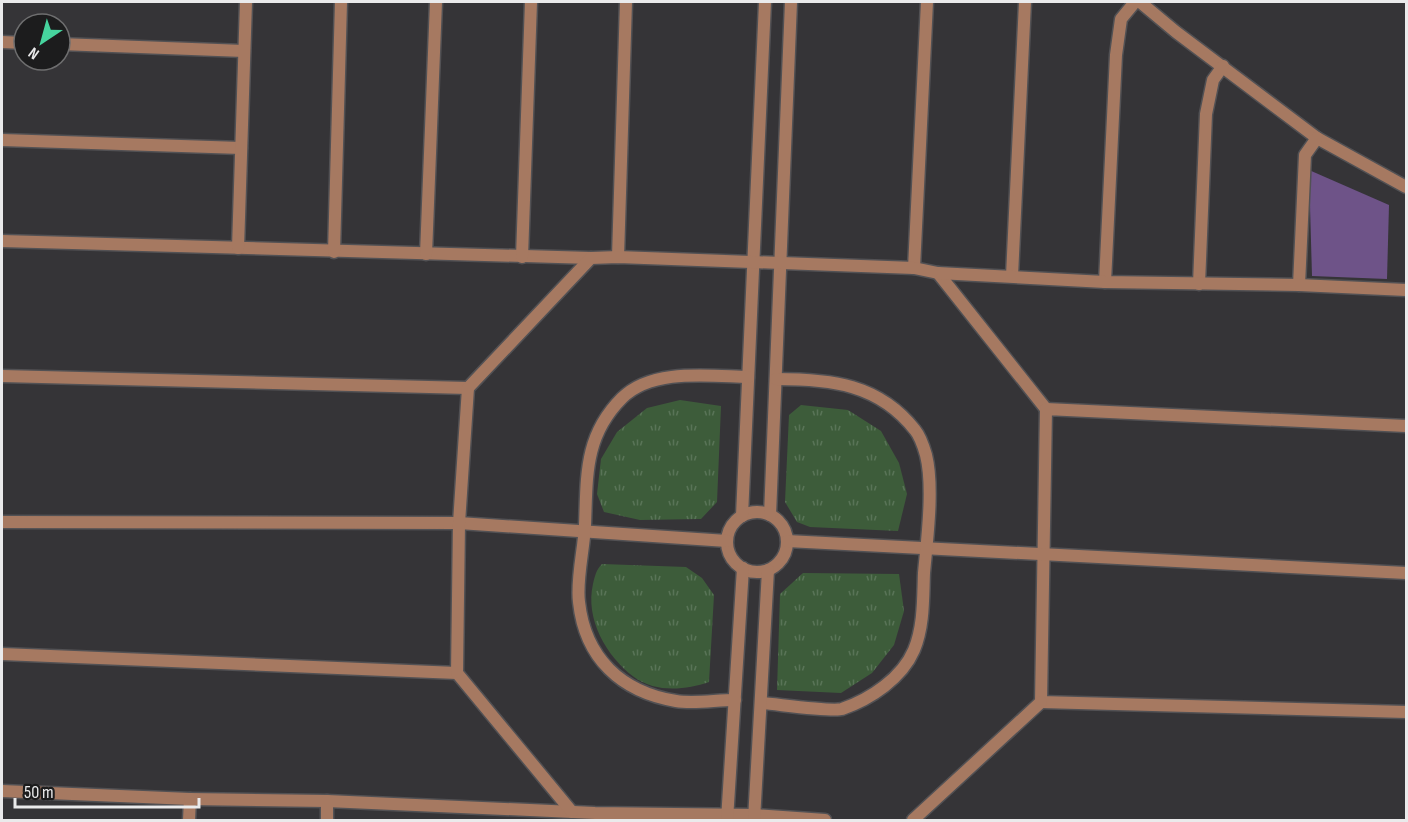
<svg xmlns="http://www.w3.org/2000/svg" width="1408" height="822" viewBox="0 0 1408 822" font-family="'Sofia Sans Condensed',sans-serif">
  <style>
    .grass { fill: url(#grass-tufts) }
    .building { fill: #6e5388 }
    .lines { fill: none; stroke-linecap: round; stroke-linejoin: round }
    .minor-casing { stroke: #525154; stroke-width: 15 }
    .minor { stroke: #a67961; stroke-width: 12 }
  </style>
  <defs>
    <pattern id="grass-tufts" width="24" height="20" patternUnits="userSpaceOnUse" patternTransform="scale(1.5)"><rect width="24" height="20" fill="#3d5c3a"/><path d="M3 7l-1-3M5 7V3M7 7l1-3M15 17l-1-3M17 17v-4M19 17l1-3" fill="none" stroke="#597457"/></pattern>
  </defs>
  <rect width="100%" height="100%" fill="#353437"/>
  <g class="grass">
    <path d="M680,400l41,6 -4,96 -16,17 -61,1 -36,-8 -7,-18 4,-35 16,-27 30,-24z"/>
    <path d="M801,405l47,5 33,21 18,32 8,31 -9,37 -88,-4 -13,-5 -12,-20 4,-87z"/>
    <path d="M602,564l84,3 16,11 12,17 -5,87c-24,8 -53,11 -75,-5 -28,-21 -49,-58 -41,-93 2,-8 3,-14 9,-20z"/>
    <path d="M803,573l96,1 5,37 -10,34 -22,28 -31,20 -64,-3 3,-96z"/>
  </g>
  <path class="building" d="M1309,170l80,35 -2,74 -75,-3z"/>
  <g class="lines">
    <g class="minor-casing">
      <g id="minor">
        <path d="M1140,2l36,30 141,106 89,49"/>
        <path d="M2,42l22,1"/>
        <path d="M60,44l184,7"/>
        <path d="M2,140l239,8"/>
        <path d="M2,241l589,17"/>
        <path d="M238,248l8,-246"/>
        <path d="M334,252l7,-250"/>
        <path d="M426,254l10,-252"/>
        <path d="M522,257l9,-255"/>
        <path d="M618,257l8,-255"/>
        <path d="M914,268l13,-266"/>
        <path d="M938,273l108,136"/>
        <path d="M1012,276l13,-274"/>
        <path d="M1105,282l11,-227 5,-36 14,-17"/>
        <path d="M1199,284l7,-170 7,-34 10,-14"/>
        <path d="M1299,285l6,-130 12,-17"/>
        <path d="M2,376l466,12"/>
        <path d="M1406,426l-360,-17 -5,293 365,10"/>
        <circle cx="757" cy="542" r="30"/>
        <path d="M770,515l21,-513"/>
        <path d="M742,516l23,-514"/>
        <path d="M2,522l457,1 268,18"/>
        <path d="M787,541l619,32"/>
        <path d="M2,654l455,19"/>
        <path d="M735,700c-19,0 -41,4 -59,1 -55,-9 -91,-43 -97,-99 -3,-22 5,-53 6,-77 2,-49 -1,-89 37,-127 30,-30 87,-22 126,-21"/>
        <path d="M761,703c15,1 70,9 81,6 29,-10 60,-31 72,-59 10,-24 9,-52 10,-77 3,-33 10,-86 2,-118 -2,-7 -6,-19 -11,-25 -36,-46 -84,-51 -139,-51"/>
        <path d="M2,791l188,8 -1,21"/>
        <path d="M190,799l137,2 268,12 160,2 70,5"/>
        <path d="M572,812l-115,-139 2,-150 9,-135 123,-130 27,-1 296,11 24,5 167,9 194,3 107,5"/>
        <path d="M327,820v-19"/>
        <path d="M727,820l16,-252"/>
        <path d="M754,820l14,-250"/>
        <path d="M913,820l128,-118"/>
      </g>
    </g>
    <use href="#minor" class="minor"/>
  </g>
  <rect width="1408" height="822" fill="none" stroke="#eaeaeb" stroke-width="6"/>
  <g transform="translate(42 42) rotate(216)"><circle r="28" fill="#1c1c1d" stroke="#6e6e6f" stroke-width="1.5"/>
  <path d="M0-4.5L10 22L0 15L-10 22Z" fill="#46d49e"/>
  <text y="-9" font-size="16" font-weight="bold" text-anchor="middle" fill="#eaeaeb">N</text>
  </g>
  <path d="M15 798v9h184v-9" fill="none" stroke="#eaeaeb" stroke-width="3"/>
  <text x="24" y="798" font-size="18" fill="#eaeaeb" stroke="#1c1c1d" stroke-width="4.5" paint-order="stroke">50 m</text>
</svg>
